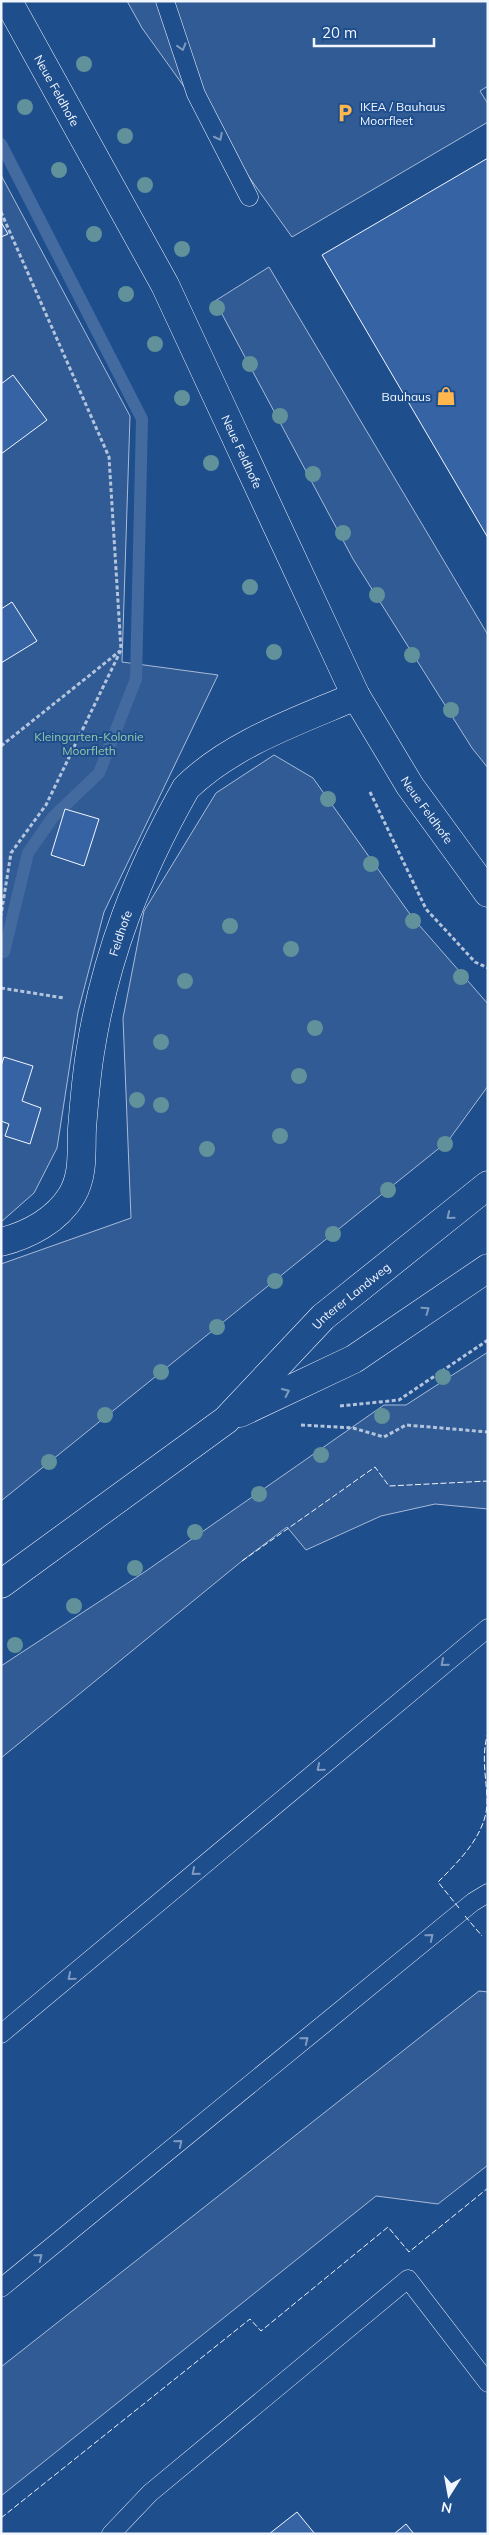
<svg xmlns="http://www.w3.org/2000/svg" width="489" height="2535" viewBox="0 0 489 2535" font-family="Mulish,sans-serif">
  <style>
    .built { fill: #305b95; stroke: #a8bbd7 }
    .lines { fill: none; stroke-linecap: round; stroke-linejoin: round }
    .stream { stroke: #446ba0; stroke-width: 12 }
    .building { fill: #3563a3; stroke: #f2f6ff }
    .service-casing { stroke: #f2f6ff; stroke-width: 19 }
    .minor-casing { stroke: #f2f6ff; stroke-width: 29 }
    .secondary-casing { stroke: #f2f6ff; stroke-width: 29 }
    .path { stroke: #b3c4dc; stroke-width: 3; stroke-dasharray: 4 2.5; stroke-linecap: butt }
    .service { stroke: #1f4e8c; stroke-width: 18 }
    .minor { stroke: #1f4e8c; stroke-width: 28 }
    .secondary { stroke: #1f4e8c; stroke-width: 28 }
    .fence { stroke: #f2f6ff; stroke-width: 1; stroke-dasharray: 6 2.5; stroke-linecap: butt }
    .tree { fill: #61919a }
    .oneway { stroke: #7e9ac0 }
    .labels { text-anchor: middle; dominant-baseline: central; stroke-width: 4; stroke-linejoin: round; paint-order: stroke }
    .street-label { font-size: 12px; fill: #f2f6ff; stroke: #1f4e8c }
    .poi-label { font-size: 12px; fill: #f2f6ff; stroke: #1f4e8c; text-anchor: start }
    .park-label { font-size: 12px; fill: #97c8a6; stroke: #1f4e8c }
  </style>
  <rect width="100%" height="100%" fill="#1f4e8c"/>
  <g class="built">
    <path d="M127,1h361v85l-8,5 8,13v18l-196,115 -150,-209z"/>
    <path d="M1,175l129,241 -8,246 96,13 -114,237 -26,100 -21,136 -23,45 -33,29z"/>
    <path d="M269,267l219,368v133l-16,-20 -119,-189 -138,-258z"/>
    <path d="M274,755l39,23 99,139 76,87v82l-40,55 -447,360v-237l130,-46 -8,-200 21,-107 72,-118z"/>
    <path d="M488,1352v157l-53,-5 -54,12 -75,34 -19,-23 -45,34 -241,197v-92l145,-95 238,-166h22z"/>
    <path d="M479,1991l9,1v173l-50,39 -62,-8 -375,300v-129z"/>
  </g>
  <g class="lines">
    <path class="stream" d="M1,144l141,275 -6,260 -37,94 -46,44 -25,36 -24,99"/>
  </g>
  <g class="building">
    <path d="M488,158v380l-166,-283z"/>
    <path d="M1,222l7,12 -7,3z"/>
    <path d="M13,375l34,45 -46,34v-70z"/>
    <path d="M12,602l25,39 -36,22v-54z"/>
    <path d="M65,809l34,10 -15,47 -33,-11z"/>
    <path d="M4,1057l29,9 -11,35 19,7 -11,36 -25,-8 4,-12 -8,-3v-55z"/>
    <path d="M297,2512l18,22h-46z"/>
    <path d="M406,2524l8,10h-20z"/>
  </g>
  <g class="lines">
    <g class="service-casing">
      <g id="service">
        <path d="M165,1l31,93 53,103"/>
        <path d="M1,2034l487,-406"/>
        <path d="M1,2288l472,-386 15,-9"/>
        <path d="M111,2534l39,-41 258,-214 80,104"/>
      </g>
    </g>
    <g class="minor-casing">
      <g id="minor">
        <path id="s1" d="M8,1l157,284 191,411 54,90 78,107"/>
        <path id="s2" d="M1,1242c28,-7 56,-22 71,-47 12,-21 9,-43 10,-66 2,-26 4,-51 8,-76 15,-97 48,-180 96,-265 46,-45 112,-67 170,-92"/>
      </g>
    </g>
    <g class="secondary-casing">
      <g id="secondary">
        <path d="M240,1413l114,-54 134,-91"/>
        <path id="s3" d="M1,1584l225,-164 97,-103 165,-132"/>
      </g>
    </g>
    <g class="path">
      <path d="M1,212l108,245 12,193 -75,155 -35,48 -10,62"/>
      <path d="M1,746l119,-95"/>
      <path d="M370,792l56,117 49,53 13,6"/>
      <path d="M1,988l63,10"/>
      <path d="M340,1406l59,-6 89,-60"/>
      <path d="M301,1425l52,3 31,9 22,-12 82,7"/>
    </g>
    <use href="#service" class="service"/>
    <use href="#minor" class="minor"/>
    <use href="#secondary" class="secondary"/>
    <g class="fence">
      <path d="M242,1561l133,-94 14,19 99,-5"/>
      <path d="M459,1908l-21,-26c22,-22 51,-50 49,-84 -1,-23 -6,-43 1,-65"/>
      <path d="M465,1916l17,20"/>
      <path d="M1,2518l249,-199 11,12 127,-104 21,25 79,-64"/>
    </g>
  </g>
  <g class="tree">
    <circle cx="84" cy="64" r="8"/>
    <circle cx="25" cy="107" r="8"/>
    <circle cx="125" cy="136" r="8"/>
    <circle cx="59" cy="170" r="8"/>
    <circle cx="145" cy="185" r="8"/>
    <circle cx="94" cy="234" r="8"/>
    <circle cx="182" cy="249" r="8"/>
    <circle cx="126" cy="294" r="8"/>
    <circle cx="217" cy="308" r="8"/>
    <circle cx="155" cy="344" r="8"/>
    <circle cx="250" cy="364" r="8"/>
    <circle cx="182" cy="398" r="8"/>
    <circle cx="280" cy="416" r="8"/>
    <circle cx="211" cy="463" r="8"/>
    <circle cx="313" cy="474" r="8"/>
    <circle cx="343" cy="533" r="8"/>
    <circle cx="250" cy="587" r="8"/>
    <circle cx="377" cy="595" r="8"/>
    <circle cx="274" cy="652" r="8"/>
    <circle cx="412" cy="655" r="8"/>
    <circle cx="451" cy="710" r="8"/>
    <circle cx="328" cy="799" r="8"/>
    <circle cx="371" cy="864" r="8"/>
    <circle cx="413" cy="921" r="8"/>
    <circle cx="230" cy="926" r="8"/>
    <circle cx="291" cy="949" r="8"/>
    <circle cx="461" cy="977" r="8"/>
    <circle cx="185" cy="981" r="8"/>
    <circle cx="315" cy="1028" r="8"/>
    <circle cx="161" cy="1042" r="8"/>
    <circle cx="299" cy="1076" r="8"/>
    <circle cx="137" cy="1100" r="8"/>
    <circle cx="161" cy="1105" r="8"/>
    <circle cx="280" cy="1136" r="8"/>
    <circle cx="445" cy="1144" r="8"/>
    <circle cx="207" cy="1149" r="8"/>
    <circle cx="388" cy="1190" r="8"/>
    <circle cx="333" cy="1234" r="8"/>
    <circle cx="275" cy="1281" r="8"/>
    <circle cx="217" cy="1327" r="8"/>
    <circle cx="161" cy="1372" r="8"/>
    <circle cx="443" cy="1377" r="8"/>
    <circle cx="105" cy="1415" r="8"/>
    <circle cx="382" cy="1416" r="8"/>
    <circle cx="321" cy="1455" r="8"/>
    <circle cx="49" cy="1462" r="8"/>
    <circle cx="259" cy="1494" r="8"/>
    <circle cx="195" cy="1532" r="8"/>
    <circle cx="135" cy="1568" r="8"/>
    <circle cx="74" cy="1606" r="8"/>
    <circle cx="15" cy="1645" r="8"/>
  </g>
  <defs><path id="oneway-chevron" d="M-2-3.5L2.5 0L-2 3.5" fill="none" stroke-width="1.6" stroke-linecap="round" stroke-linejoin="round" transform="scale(1.25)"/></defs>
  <g class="oneway">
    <use href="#oneway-chevron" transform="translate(182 47) rotate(73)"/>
    <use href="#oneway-chevron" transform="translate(219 137) rotate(63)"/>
    <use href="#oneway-chevron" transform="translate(450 1216) rotate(141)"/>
    <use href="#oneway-chevron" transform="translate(426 1310) rotate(-35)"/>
    <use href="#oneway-chevron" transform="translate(286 1392) rotate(-25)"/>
    <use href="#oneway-chevron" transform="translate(444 1663) rotate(140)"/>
    <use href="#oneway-chevron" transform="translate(320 1768) rotate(140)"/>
    <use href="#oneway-chevron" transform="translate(195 1872) rotate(140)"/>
    <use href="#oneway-chevron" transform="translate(430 1937) rotate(-39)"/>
    <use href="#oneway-chevron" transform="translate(71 1977) rotate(140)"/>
    <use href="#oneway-chevron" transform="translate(305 2040) rotate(-39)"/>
    <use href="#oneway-chevron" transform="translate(179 2143) rotate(-39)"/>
    <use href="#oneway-chevron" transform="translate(39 2257) rotate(-39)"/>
  </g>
  <defs>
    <g id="parking-bare" transform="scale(1.5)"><path d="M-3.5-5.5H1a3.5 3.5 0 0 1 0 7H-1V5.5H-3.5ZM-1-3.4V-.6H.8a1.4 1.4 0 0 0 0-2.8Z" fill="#ffb74d" stroke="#1f4e8c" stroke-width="2.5" paint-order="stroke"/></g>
    <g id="shop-bare" transform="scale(1.5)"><path d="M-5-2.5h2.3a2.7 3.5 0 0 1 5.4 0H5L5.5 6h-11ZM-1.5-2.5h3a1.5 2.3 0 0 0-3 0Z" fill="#ffb74d" stroke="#1f4e8c" stroke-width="2.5" paint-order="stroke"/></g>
  </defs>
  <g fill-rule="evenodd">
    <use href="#parking-bare" x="345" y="113"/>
    <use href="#shop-bare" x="446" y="396"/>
  </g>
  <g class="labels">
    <g class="street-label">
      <text stroke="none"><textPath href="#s1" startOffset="102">Neue Feldhofe</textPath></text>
      <text stroke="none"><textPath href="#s1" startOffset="508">Neue Feldhofe</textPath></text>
      <text stroke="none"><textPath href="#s1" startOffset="912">Neue Feldhofe</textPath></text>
      <text stroke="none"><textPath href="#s2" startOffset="355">Feldhofe</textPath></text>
      <text stroke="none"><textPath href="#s3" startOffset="455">Unterer Landweg</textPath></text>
    </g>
    <g class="poi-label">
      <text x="360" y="106">IKEA / Bauhaus<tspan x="360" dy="14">Moorfleet</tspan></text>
      <text x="431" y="396" text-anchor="end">Bauhaus</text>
    </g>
    <g class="park-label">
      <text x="89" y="736">Kleingarten-Kolonie<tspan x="89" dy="14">Moorfleth</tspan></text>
    </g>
  </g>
  <rect width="489" height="2535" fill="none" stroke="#f2f6ff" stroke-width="5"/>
  <g transform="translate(449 2495) rotate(191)" stroke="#1f4e8c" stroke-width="4" paint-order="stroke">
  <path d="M0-4L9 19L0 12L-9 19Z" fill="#f2f6ff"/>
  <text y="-8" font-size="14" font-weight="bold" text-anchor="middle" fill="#f2f6ff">N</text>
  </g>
  <path d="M314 38v8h120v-8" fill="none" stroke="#f2f6ff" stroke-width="2.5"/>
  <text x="322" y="38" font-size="15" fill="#f2f6ff" stroke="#1f4e8c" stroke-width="4" paint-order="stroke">20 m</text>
</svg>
